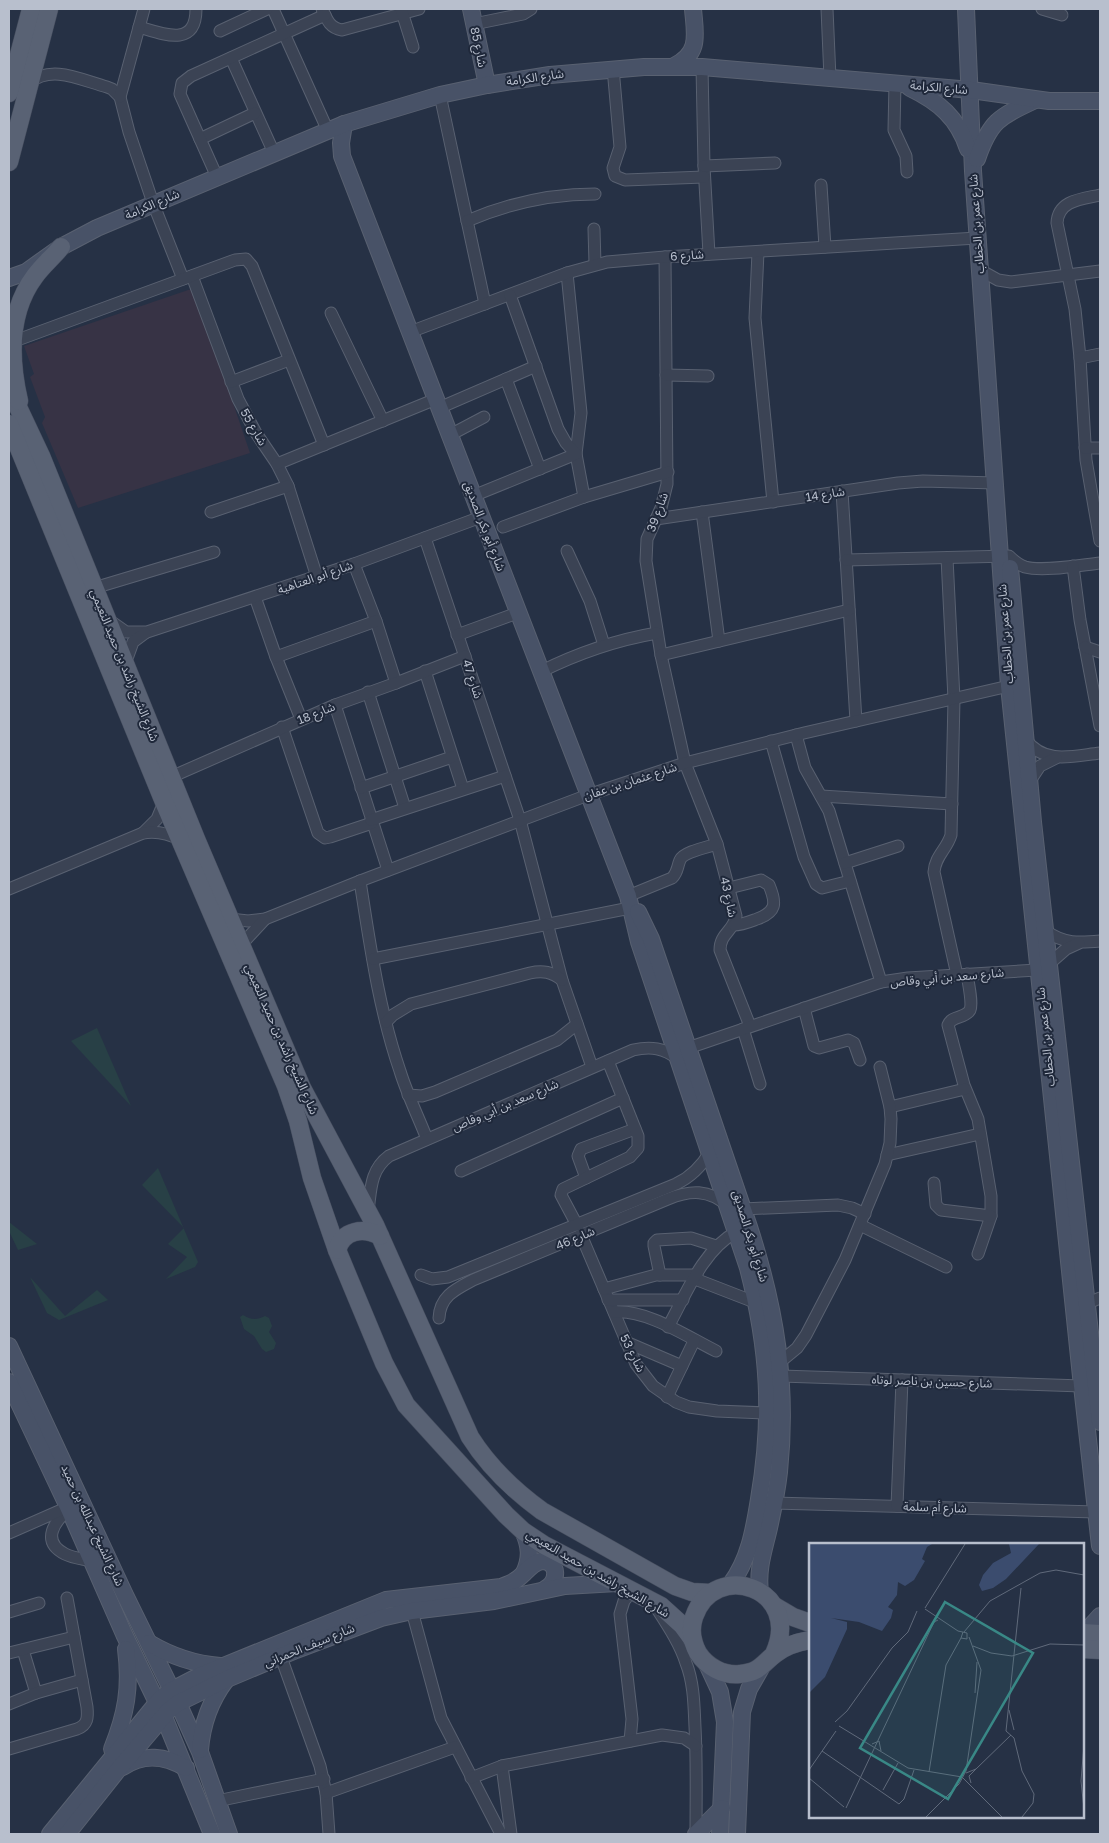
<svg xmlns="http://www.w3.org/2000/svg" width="1109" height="1843" viewBox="0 0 1109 1843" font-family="'Golos Text','Noto Sans Arabic',sans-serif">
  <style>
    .medical { fill: #373345 }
    .green { fill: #284046 }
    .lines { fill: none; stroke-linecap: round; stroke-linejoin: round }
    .street-casing { stroke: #596171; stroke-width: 13 }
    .secondary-casing { stroke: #596171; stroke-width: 18 }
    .primary-casing { stroke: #444c5d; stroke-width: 19 }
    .street { stroke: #3b4354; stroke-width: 11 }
    .secondary { stroke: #485267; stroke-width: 16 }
    .primary { stroke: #596274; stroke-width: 18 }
    .labels { text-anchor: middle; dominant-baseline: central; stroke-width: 4; stroke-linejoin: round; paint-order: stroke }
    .street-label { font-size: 12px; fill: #b8bfcd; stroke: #1f283a }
    .inset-road { fill: none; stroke: #606a7b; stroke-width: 1 }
    .view { fill: #398886; fill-opacity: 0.15; stroke: #398886; stroke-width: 2.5 }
    .inset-edge { fill: none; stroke: #b8bfcd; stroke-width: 2.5 }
  </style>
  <rect width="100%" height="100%" fill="#263145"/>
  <path class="medical" d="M194,288l56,165 -172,55 -36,-85 3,-6 -15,-40 4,-3 -10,-28z"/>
  <g class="green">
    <path d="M97,1028l34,78 -60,-65z"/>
    <path d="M158,1168l40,94 -3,5 -29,12 21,-22 -19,-13 16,-16 -42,-43z"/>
    <path d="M9,1222l28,22 -19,6 -9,-19z"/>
    <path d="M30,1277l35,39 32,-26 11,10 -49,20 -12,-7z"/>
    <path d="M243,1315c8,5 14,5 22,1l4,2 3,8 -3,6 7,11 -2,6 -8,3 -4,-3 -8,-13 -10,-7 -4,-12z"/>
  </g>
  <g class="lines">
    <g class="street-casing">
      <g id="street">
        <path d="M273,9l55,122"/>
        <path d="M322,9c5,11 8,19 20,21l77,-21"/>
        <path d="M401,9l12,38"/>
        <path d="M827,9l3,69"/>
        <path d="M1042,9l20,6"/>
        <path d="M474,24l49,-10 8,-5"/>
        <path d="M139,27c24,7 57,21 57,-18"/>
        <path d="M220,31l47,-22"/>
        <path d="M231,58l43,95"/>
        <path d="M702,67l2,99 5,88"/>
        <path d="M613,68l7,79 -7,21 2,8 10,4 79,-3"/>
        <path d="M29,83c23,-19 52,-3 78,4l5,2 8,8 9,35 24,71 30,76"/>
        <path d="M895,83l-1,47 12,26 1,16"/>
        <path d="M440,95l45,209"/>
        <path d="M120,97l24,-88"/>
        <path d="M200,139l55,-26"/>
        <path d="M704,166l71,-3"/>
        <path d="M217,177l-37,-83 2,-11 9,-7 134,-61"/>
        <path d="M821,185l4,62"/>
        <path d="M1100,195c-18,4 -42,5 -43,28l18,86 5,49 6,102 14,81"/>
        <path d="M467,221c42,-18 83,-27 128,-27"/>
        <path d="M594,229l1,35"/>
        <path d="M758,252l-3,66 18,184"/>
        <path d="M665,257l2,227 -6,24 -14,31 -1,22 15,94 24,108 32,81 19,72c-2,15 -16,17 -16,34l30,76"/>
        <path d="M980,270l18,10 13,2 89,-11"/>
        <path d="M567,273l14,140 -5,41 8,43"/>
        <path d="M192,276l46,123 18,34 21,31 11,22 29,91"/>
        <path d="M331,313l52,108"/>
        <path d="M410,332l157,-59 40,-11 58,-5 312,-19"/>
        <path d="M12,342l223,-82 11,-1 6,7 72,179"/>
        <path d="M1080,358l20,-4"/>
        <path d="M666,375l42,1"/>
        <path d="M506,379l34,90"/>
        <path d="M231,382l58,-22"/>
        <path d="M439,408l97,-42"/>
        <path d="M450,435l34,-18"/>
        <path d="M1085,448h15"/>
        <path d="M277,464l159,-65"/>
        <path d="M842,491l14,230"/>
        <path d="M473,496l103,-42 -10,-11 -8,-14 -48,-134"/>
        <path d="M211,512l77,-26"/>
        <path d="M702,512l17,129"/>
        <path d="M656,519l242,-36 25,-2 72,2"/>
        <path d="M503,527l81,-30 84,-25"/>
        <path d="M425,538l95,282 42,160 30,87"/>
        <path d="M567,551l23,50 14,44"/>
        <path d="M947,558l7,141 -3,136c-4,14 -16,21 -17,37l23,103"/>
        <path d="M846,560l163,-4c5,5 10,9 16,11 18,5 56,-2 75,-4"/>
        <path d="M354,564l22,57 20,62"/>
        <path d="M1073,566l7,54 20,106"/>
        <path d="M94,588l120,-36"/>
        <path d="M255,597l21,60 25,62"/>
        <path d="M109,620l17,12h21l207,-68 127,-47"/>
        <path d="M457,635l60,-22"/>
        <path d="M1085,647l15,5"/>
        <path d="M661,655l188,-45"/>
        <path d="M276,657l100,-36"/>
        <path d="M125,664l8,-22 12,-9"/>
        <path d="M425,671l38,118"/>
        <path d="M540,672c38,-19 76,-32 117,-39"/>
        <path d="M368,692l37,116"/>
        <path d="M335,705l53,165"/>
        <path d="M282,727l36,106 7,5 5,-1 42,-14"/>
        <path d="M796,735l9,33 24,43 52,171"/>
        <path d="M1026,740c19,25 47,16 74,13"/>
        <path d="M771,741l33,116 12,27 6,4 28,-7"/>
        <path d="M171,777l164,-72 61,-22 69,-27"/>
        <path d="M1030,781l10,-15 16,-8"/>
        <path d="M361,788l91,-31"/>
        <path d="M821,796l131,8"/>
        <path d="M371,820l134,-44"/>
        <path d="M143,833l14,-14 7,-17"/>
        <path d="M845,863l53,-17"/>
        <path d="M360,881c10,64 19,129 40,190 7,23 18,45 27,68"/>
        <path d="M729,888l32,-8 8,5c8,19 7,27 -12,34 -8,3 -15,6 -23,6"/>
        <path d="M9,889l134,-56c14,-2 25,0 37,7"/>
        <path d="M628,896l44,-18c6,-6 5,-11 8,-18 3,-8 28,-13 37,-16"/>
        <path d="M230,919l18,2 17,-2 95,-38 228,-86 97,-32 119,-30 205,-47"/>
        <path d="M1046,931c18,13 33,12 54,10"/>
        <path d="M241,945l24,-26"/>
        <path d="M373,959l257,-51"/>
        <path d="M1050,963l16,-14 13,-6"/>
        <path d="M967,974c1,8 6,29 3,36 -5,9 -18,5 -22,15l16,60 14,34 13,77v20l-13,38"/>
        <path d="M804,1008l10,38 5,2 29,-8 6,3 6,17"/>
        <path d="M386,1022l7,-7 18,-11 119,-31c13,-3 22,-1 32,7"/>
        <path d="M743,1029l17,55"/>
        <path d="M688,1048l193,-66 27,-4 129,-8"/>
        <path d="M408,1095l14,1 13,-4 122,-52 20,-16"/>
        <path d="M890,1107l75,-18"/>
        <path d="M887,1155l93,-21"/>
        <path d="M461,1171l162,-73"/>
        <path d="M586,1178l-8,-22 3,-7 54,-20"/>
        <path d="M934,1183l2,22 5,5 50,6"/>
        <path d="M743,1209l95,-4 14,3 13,6"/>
        <path d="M368,1211c3,-21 2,-41 21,-55l244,-106c18,-4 31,-2 45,9"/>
        <path d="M577,1225l-16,-30 2,-6 67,-32 8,-9v-12l-30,-75"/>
        <path d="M860,1225l86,42"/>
        <path d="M581,1235l55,129 17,22 23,16 13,5 28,4 50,2"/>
        <path d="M421,1275l11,4 16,-2 228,-93c15,-7 25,-17 34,-32"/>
        <path d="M660,1275l-6,-29v-3l3,-3 34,-2 25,8"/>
        <path d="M695,1279l62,24"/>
        <path d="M604,1289l52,-14h41"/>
        <path d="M608,1300h75"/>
        <path d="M1088,1303l12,-5"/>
        <path d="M614,1312c32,-3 72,24 102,39"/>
        <path d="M439,1318c1,-22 17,-29 34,-38l195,-81c22,-9 41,-10 60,7"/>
        <path d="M668,1327c18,-33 35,-77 68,-95"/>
        <path d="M626,1342l56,24"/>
        <path d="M780,1362l17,-14 9,-13 39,-75 40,-96 5,-21 1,-24 -1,-12 -10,-40"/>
        <path d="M781,1376l301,10"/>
        <path d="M667,1397l27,-56"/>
        <path d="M774,1503l322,9"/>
        <path d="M897,1506l5,-126"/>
        <path d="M69,1509c-14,12 -29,32 -4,45 8,4 18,5 26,7"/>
        <path d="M9,1533l57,-25"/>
        <path d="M657,1609c11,17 23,35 29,54 8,20 8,43 9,64 2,36 1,72 1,107"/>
        <path d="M412,1611l29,107 60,116"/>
        <path d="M9,1612l30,-9"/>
        <path d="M23,1650l13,43"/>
        <path d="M9,1653l65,-16"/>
        <path d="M281,1657l39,109 6,27 3,41"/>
        <path d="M9,1704l27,-11 46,-13"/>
        <path d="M630,1741l2,-22 -12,-105 4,-13 8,-10"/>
        <path d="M9,1749l68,-20c11,-4 11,-12 10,-22l-20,-109"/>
        <path d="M502,1766l9,68"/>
        <path d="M471,1778l31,-12 160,-31 22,3 12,8"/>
        <path d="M326,1793l129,-46"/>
        <path d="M217,1801l107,-22"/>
      </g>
    </g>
    <g class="secondary-casing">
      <g id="secondary">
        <path d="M471,9l16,76"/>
        <path d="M966,9l7,162 36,515 73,700 18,160"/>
        <path d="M674,66c27,-13 21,-32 19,-57"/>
        <path d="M910,88c29,14 48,30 58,61"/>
        <path d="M344,124l-3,19 1,13 286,740 11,46 109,326c21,81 25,149 11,231 -5,31 -10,61 -29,86"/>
        <path d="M977,159c13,-38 22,-42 58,-59"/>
        <path d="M9,278l17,-6 35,-25 36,-19 247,-104 96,-29 47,-10 63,-10 94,-8h58l269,23 78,11h51"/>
        <path d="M1010,568l23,254 67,600"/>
        <path d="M638,912l13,27 98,288c27,83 39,158 30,245 -2,18 -6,38 -10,56 -5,22 -12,41 -9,64"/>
        <path d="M9,1346l116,249 53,108 22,49 29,82"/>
        <path d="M9,1382l60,127 55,125 40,83 48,117"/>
        <path d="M523,1531c7,15 8,27 1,42"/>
        <path d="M1083,1631l7,-4 10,-11"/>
        <path d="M149,1643c22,13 44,21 71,23"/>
        <path d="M707,1664l13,28 5,30 -5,112"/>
        <path d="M112,1749c14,-35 19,-61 14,-100"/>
        <path d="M200,1750c2,-26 10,-49 26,-70"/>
        <path d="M123,1767c20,-14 43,-11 63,1"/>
        <path d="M50,1834l111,-136 11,-8 27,-14 187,-76 115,-13c5,-2 11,-4 15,-7 8,-5 16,-18 26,-19 17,0 17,21 3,28"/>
        <path d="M67,1834l50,-63 51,-60 10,-8 49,-24 69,-29 85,-32 31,-7 82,-10 71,-15 52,-3"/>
        <path d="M696,1834l26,-26"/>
        <path d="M737,1834l5,-122 7,-23 12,-21"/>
      </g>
    </g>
    <g class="primary-casing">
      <g id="primary">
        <path d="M9,93l22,-84"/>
        <path d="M9,162l40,-153"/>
        <path d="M9,388l32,68 155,383 106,249 73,137 95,212c19,30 43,53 72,74l133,75 17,6 19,1"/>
        <path d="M19,401c-10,-43 -11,-89 16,-125 8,-11 18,-19 26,-29"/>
        <path d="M9,424l155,378 122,284 12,35 14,57 25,72 47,113 22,42 100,110 17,16 21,14 117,61 21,19 11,15"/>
        <path d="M337,1250c6,-20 26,-23 43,-14"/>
        <path d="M776,1607l17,10 17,6"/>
        <path d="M1083,1633l17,1"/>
        <path d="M1083,1649l17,1"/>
        <path d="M774,1654c30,-66 -60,-96 -80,-37 -4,12 -2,25 4,36 9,14 26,23 42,21 20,-2 22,-10 35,-20 10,-8 23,-12 35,-14"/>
      </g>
    </g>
    <use href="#street" class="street"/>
    <use href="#secondary" class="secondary"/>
    <use href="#primary" class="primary"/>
  </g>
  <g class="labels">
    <g class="street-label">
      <text transform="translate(479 47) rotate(78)">شارع 85</text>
      <text transform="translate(535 77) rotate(-8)">شارع الكرامة</text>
      <text transform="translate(939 87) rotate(5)">شارع الكرامة</text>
      <text transform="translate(152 204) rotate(-23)">شارع الكرامة</text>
      <text transform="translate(976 224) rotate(-94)">شارع عمر بن الخطاب</text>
      <text transform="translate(687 255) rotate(-4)">شارع 6</text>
      <text transform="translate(254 427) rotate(60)">شارع 55</text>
      <text transform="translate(825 494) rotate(-9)">شارع 14</text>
      <text transform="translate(657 512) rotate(-70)">شارع 39</text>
      <text transform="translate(485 526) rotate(69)">شارع أبو بكر الصديق</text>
      <text transform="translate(315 577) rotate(-19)">شارع أبو العتاهية</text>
      <text transform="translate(1005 634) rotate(-94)">شارع عمر بن الخطاب</text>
      <text transform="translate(125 665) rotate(68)">شارع الشيخ راشد بن حميد النعيمي</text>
      <text transform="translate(473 679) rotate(72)">شارع 47</text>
      <text transform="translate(316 713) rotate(-22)">شارع 18</text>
      <text transform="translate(630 781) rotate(-18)">شارع عثمان بن عفان</text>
      <text transform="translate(729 897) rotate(78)">شارع 43</text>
      <text transform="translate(947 977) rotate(-5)">شارع سعد بن أبي وقاص</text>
      <text transform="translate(1045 1037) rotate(-96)">شارع عمر بن الخطاب</text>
      <text transform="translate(282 1039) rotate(66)">شارع الشيخ راشد بن حميد النعيمي</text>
      <text transform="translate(505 1105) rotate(-23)">شارع سعد بن أبي وقاص</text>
      <text transform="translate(751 1236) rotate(73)">شارع أبو بكر الصديق</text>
      <text transform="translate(575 1238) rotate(-23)">شارع 46</text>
      <text transform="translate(633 1353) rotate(63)">شارع 53</text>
      <text transform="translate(932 1381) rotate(2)">شارع حسين بن ناصر لوتاه</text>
      <text transform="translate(935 1507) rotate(2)">شارع أم سلمة</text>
      <text transform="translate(93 1525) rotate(65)">شارع الشيخ عبدالله بن حميد</text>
      <text transform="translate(598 1573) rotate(30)">شارع الشيخ راشد بن حميد النعيمي</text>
      <text transform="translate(309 1645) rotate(-22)">شارع سيف الحمراني</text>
    </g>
  </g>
  <g transform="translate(809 1543)">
    <rect width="275" height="275" fill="#263145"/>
    <path d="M0,1h123l-5,3 -5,12 3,2 -11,19 -9,6 -7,-4 -1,13 -9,12 5,3 -2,8 -9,13 -23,-9 -28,-4 16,4v7l-22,48 -16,16zM200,1h30l-33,35 -13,9 -11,3 -3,-6 4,-10 10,-12 18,-10z" fill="#3b4c6e"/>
    <path class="inset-road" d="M212,45l-15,143 8,7 8,33 12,23 -1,9 -11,14M116,65l40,-64M116,66l33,22 9,2v6l-6,-1 2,-6M155,89l26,-31 50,-28 16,-3 28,5M164,103l18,7 21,3 38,-12 34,1M166,150l2,-31M200,167l5,20M26,179l12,-11 45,-63 16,-16 9,-21M30,183l69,42 54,9 40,40M63,201l7,-3 2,10M275,202l-3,36 3,28M13,208l77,53 5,-5 10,-29M0,227l27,-39M120,229l17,-107 15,-27M157,230l10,-4 35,-34M0,235l35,29M162,240l-2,-7 7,-7M74,247l15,-27M37,265l88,-186 4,-2M117,274l33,-33 7,-13 15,-101 -12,-33"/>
    <path class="view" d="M136,59l88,51 -85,146 -88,-51z"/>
    <rect width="275" height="275" class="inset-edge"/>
  </g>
  <rect width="1109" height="1843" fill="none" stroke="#b8bfcd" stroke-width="20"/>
</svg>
